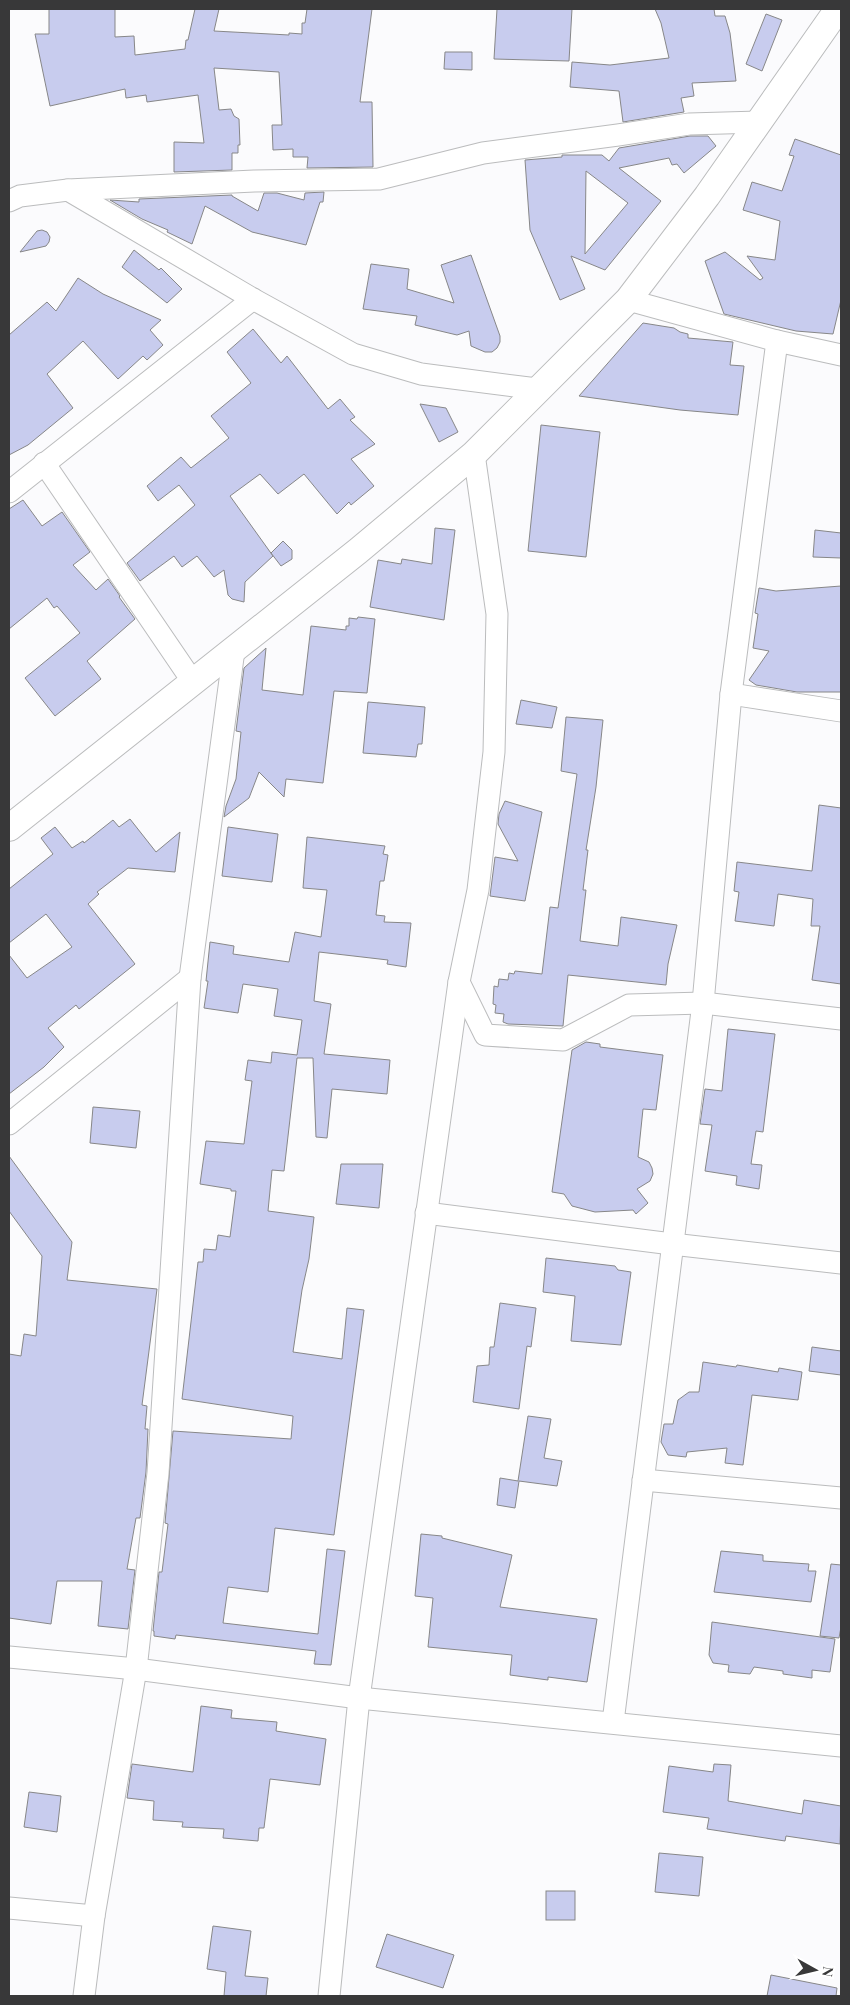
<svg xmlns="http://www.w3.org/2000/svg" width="850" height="2005" viewBox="0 0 850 2005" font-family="'Playfair Display',serif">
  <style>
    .building { fill: #c8ccee; stroke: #878788; fill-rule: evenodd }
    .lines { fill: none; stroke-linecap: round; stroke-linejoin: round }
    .minor-casing { stroke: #bbbcbd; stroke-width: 23 }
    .tertiary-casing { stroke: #bbbcbd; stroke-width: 28 }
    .minor { stroke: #fff; stroke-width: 21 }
    .tertiary { stroke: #fff; stroke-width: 26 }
  </style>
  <rect width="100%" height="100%" fill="#fbfbfd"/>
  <g class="building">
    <path d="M49,9h66v28l19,-1 1,19 50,-6 1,-9h2l7,-31h24l-5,22 75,4v-2l13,1v-11h3l2,-14h65l-12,93h12l1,65 -66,1 1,-11h-15v-8l-20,1 -1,-25h10l-3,-53 -65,-4 5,42 12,-1 3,7 5,3 1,26h-2v8h-6v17l-58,2v-30l30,1 -6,-48 -51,7 -1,-7 -20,3 -1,-9 -75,17 -15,-72h14z"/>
    <path d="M497,9h75l-3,52 -75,-2z"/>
    <path d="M655,9h59l1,7h10l5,17 6,48 -44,2 2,13 -13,2 3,14 -61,10 -4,-31 -49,-4 2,-25 38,3 59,-7 -8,-35z"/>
    <path d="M766,14l16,6 -20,51 -16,-7z"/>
    <path d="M445,52h27v18l-28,-1z"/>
    <path d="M690,136h18l8,10 -32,27 -7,-9 -5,1 -3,-7 -50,10 42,33 -56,69 -34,-14 14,33 -25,11 -30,-70 -5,-70 37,-3v-2h40l7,6 10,-13zM586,171l42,32 -43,51z"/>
    <path d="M795,139l46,16v145l-8,34 -37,-3 -72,-17 -19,-53 20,-9 35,28 3,-2 -16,-22 28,4 5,-39 -37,-11 9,-28 30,9 12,-35 -5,-1z"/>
    <path d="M324,192l-1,10h-3l-14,43 -54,-13 -47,-26 -13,38 -25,-12 1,-2 -26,-11 -32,-19 29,2v-3l93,-4v1l26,15 6,-18h13l27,7 1,-7z"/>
    <path d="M42,230l5,2 3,5 -1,5 -3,4 -26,6 17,-21z"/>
    <path d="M134,250l25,20 2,-2 21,21 -15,14 -45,-36z"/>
    <path d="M471,255l29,81v6l-3,6 -5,4h-7l-14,-6 -2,-15 -12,4 -42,-10 2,-9 -54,-7 8,-45 38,5 -2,20 47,14 -13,-38z"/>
    <path d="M78,278l25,16 58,26 -11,10 13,15 -16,15 -4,-4 -25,23 -35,-38 -36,33 26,34 -45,37 -19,10v-120l38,-33 9,9z"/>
    <path d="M643,323l31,5 6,4 8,2v4l45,4 -3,23 14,1 -6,49 -58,-5 -101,-14z"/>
    <path d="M253,329l28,34 6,-7 41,53 12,-10 15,18 -5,3 25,24 -24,15 23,27 -23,19 -2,-3 -12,12 -33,-40 -26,20 -18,-20 -30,22 43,60 -28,26 -1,20 -12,-3 -4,-4 -4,-25 -10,7 -17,-21 -15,11 -8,-11 -34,25 -13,-18 68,-58 -16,-20 -21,16 -11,-15 34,-29 10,11 38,-30 -18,-22 40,-33 -24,-31z"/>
    <path d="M420,404l26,4 12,24 -19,10z"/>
    <path d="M541,425l59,7 -14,125 -58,-6z"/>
    <path d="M23,500l19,26 20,-14 28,40 -17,13 23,25 12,-11 12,17 -1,1 16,22 -48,42 14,18 -46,37 -30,-38 55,-45 -23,-27 -3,2 -7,-10 -38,31v-120z"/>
    <path d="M435,528l20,2 -11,90 -74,-13 8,-47 23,4 1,-5 30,5z"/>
    <path d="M815,530l26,3v25l-28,-1z"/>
    <path d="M283,541l9,9v9l-11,7 -10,-13z"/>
    <path d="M841,586v106h-44l-41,-7 -7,-5 20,-29 -16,-3 5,-34 -3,-1 4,-25 17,3z"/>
    <path d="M358,617l17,2 -8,74 -33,-2 -11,92 -37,-4 -2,18 -25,-25 -10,26 -25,19 2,-11 10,-27 5,-47 -5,-1 8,-63 22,-20 -4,42 41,5 8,-69 35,4v-4h3v-8l8,1z"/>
    <path d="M521,700l36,7 -5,21 -36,-4z"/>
    <path d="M368,702l57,5 -3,37h-4l-2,13 -53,-4z"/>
    <path d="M566,717l37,3 -7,67 -10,63h2l-5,40h3l-6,51 38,5 3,-29 56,8 -9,39 -2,21 -98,-10 -5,51 -55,-2 -5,-2 1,-8 -9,-1 1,-8 -3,-1 1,-18 4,1 1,-8 9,1 1,-7 5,1 1,-3 27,3 8,-67 8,1 19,-134 -16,-3z"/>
    <path d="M505,801l37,11 -17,89 -35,-5 5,-39 23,4 -20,-37 1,-10z"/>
    <path d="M819,805l22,3v176l-29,-4 8,-54h-9l2,-27 -35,-5 -4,32 -39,-5 4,-29 -5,-1 3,-29 75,9z"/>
    <path d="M130,819l26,33 24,-20 -5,40 -47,-4 -31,24 2,2 -11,10 47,60 -56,45 -3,-4 -28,23 16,19 -20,20 -35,27v-139l18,23 45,-31 -26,-33 -37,29v-54l44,-35 -12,-16 14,-11 17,21 11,-7 1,2 29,-23 6,7z"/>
    <path d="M228,827l50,7 -6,48 -50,-6z"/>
    <path d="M307,837l78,9 -2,8 5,1 -4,26h-4l-4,34 9,1 -1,6 27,1 -5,44 -19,-3 1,-4 -69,-8 -5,49 17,3 -7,50 66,6 -3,34 -55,-5 -5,49 -11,-1 -3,-79h-16l-13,113 -12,-1 -4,41 46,6 -5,42 -7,31 -9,62 49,7 5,-51 17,2 -30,225 -59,-7 -7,64 -40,-5 -5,36 95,11 9,-85 18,2 -14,114 -17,-1 2,-13 -140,-16 -1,4 -21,-3v-5h-1l6,-59h3l6,-48 -3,-1 8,-92 118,8 2,-23 -111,-17 16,-137h5l1,-13 12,1 2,-15 12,2 6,-46h-5v-2l-31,-5 6,-43 38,3 8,-63 -7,-1 3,-20 23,3 1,-11 25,3 5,-35 -28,-4 4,-27 -35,-5 -5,29 -34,-5 4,-27h-2l4,-39 24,4 -1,8 56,8 6,-30 26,5 6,-47 -24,-2z"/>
    <path d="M728,1029l47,5 -12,98 -7,-1 -5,33 11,1 -3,24 -23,-4 1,-9 -32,-5 7,-46 -12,-1 5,-35 17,2z"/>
    <path d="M586,1042l14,2v3l63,8 -7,55 -13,-1 -5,48 11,5 3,6 1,6 -3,7 -13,8 11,14 -12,11 -3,-4 -38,2 -23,-6 -8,-12 -12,-2 20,-142z"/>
    <path d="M93,1107l47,4 -4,37 -46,-5z"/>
    <path d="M9,1156l63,86 -5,38 90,9 -15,116 5,1 -2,23h3l-2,43 -6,46h-4l-9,51 8,1 -7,59 -30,-3 4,-45h-45l-6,43 -42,-6v-264l12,2 3,-22 12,2 6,-80 -33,-45z"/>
    <path d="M341,1164h42l-4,44 -43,-4z"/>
    <path d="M546,1258l69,8 3,4 13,2 -10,73 -50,-4 4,-45 -32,-4z"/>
    <path d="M500,1303l36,5 -5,39 -4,-1 -8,63 -46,-7 4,-36 12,-1 1,-18h4z"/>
    <path d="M812,1347l29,4v24l-32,-4z"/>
    <path d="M703,1362l33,5 1,-2 41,7 1,-4 23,4 -4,28 -46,-5 -9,70 -18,-2 2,-15 -40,4 -1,5 -18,-2 -7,-13 3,-18h9l5,-24 11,-8h10z"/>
    <path d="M528,1416l23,3 -7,39 18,3 -5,25 -38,-5 -4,27 -18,-3 3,-27 18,3z"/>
    <path d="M421,1534l21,2v2l70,17 -12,52 97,12 -10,63 -39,-5v3l-38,-5 2,-20 -84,-8 5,-49 -18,-2z"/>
    <path d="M721,1551l42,4v6l46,3 -1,7h8l-5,31 -97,-10z"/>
    <path d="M831,1564l10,1v62l-2,11 -19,-2z"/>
    <path d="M712,1622l123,17 -5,33 -18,-2v8l-29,-4v-3l-29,-4 -4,7 -22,-2 1,-7 -16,-2 -4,-8z"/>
    <path d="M201,1706l31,4 -1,8 46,4 -1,9 50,8 -6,46 -50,-6 -6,49h-5l-1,13 -35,-3 1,-9 -42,-2 1,-5 -30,-2 1,-19 -27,-3 5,-34 61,8z"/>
    <path d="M714,1764l17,1 -3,36 74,13 2,-14 37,6 -1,38 -54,-8 -1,5 -78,-12 2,-11 -46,-6 6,-46 44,6z"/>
    <path d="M29,1792l32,4 -4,36 -33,-5z"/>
    <path d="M659,1853l44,4 -4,39 -44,-4z"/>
    <rect x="546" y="1891" width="29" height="29"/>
    <path d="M213,1926l38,5 -6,45 23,2 -2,18h-42l2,-24 -19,-3z"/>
    <path d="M387,1934l67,21 -11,33 -67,-21z"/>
    <path d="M771,1975l66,13 -1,8h-69z"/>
  </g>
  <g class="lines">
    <g class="minor-casing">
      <g id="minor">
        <path d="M68,190l185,109 100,55 68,20 116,15"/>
        <path d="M9,201l11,-5 48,-6 186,-9 125,-2 104,-26 135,-18 71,-11 70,-2"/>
        <path d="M628,300l149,41 64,14"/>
        <path d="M44,463l149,219"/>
        <path d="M9,492l244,-193"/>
        <path d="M731,694l110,17"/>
        <path d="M459,982l26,53 78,5 66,-35 74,-2 138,16"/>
        <path d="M9,1124l181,-146"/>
        <path d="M426,1213l246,31 169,19"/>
        <path d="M643,1480l198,18"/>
        <path d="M9,1657l127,12 223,29 482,48"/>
        <path d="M613,1722l90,-719 28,-309 46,-353"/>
        <path d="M9,1908l85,8"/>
        <path d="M84,1996l10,-80 42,-247 22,-196 32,-495 44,-328"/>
        <path d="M329,1996l30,-298 100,-716 19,-92 16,-138 3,-138 -23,-160"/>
      </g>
    </g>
    <g class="tertiary-casing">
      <path id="tertiary" d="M9,828l349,-277 116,-97 154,-154 79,-104 131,-187"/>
    </g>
    <use href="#minor" class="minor"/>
    <use href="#tertiary" class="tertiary"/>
  </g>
  <rect width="850" height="2005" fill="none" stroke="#383839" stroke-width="20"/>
  <g transform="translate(815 1970) rotate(98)" stroke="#ffffff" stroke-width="4" paint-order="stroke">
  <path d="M0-4L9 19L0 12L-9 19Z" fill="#383839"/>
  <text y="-8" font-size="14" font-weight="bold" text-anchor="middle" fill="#383839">N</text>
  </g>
</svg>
